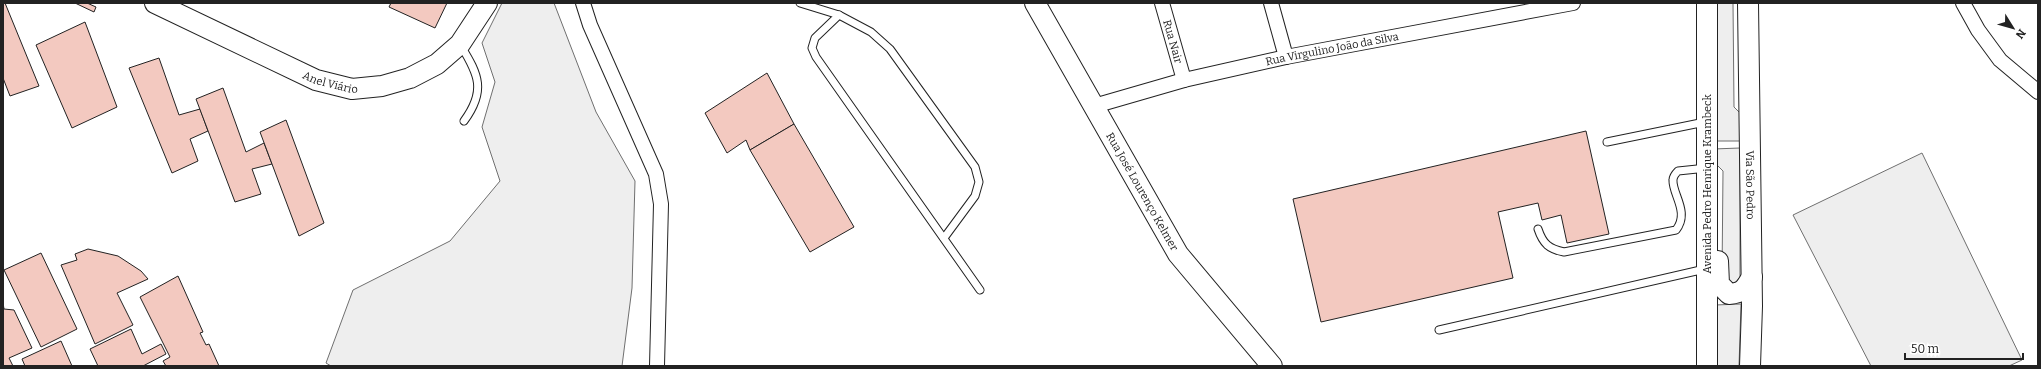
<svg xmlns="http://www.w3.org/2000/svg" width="2041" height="369" viewBox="0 0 2041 369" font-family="Bitter,serif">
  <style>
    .green { fill: #eee; stroke: #6f6f6f }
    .building { fill: #f3c9c0; stroke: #222 }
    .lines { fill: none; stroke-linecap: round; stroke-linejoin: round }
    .lane-casing { stroke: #222; stroke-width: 9 }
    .street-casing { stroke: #222; stroke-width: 16 }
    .secondary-casing { stroke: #222; stroke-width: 22 }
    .lane { stroke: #fff; stroke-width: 7 }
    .street { stroke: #fff; stroke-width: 14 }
    .secondary { stroke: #fff; stroke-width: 20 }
    .labels { text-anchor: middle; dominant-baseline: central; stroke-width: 3; stroke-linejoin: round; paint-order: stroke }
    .street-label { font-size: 11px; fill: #222; stroke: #fff }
  </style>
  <rect width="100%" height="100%" fill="#fff"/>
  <g class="green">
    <path d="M502,3h52l42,109 39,69 -3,107 -10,78h-291l-5,-3 27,-73 97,-49 50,-60 -18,-54 13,-45 -13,-39z"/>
    <path d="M1716,3h17l1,104 7,7 -1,27h-27z"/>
    <path d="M1740,148v129l-5,6 -4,1 -9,-6 1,-107 -10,-10v-12z"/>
    <path d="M1922,153l100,207 -13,6h-138l-78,-151z"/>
    <path d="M1741,304l-2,62h-24v-61z"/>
  </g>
  <g class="building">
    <path d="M3,3h2l34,83 -29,10 -7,-18z"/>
    <path d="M75,3h12l9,4 -2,5z"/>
    <path d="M391,3h56l-12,25 -46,-21z"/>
    <path d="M85,22l32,85 -45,21 -36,-83z"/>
    <path d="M159,58l20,57 21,-6 8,22 -18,8 8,22 -26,12 -43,-105z"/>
    <path d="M767,73l27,51 -44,26 -4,-10 -19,13 -22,-40z"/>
    <path d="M223,88l23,64 18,-9 8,21 -20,5 9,25 -26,8 -39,-103z"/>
    <path d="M286,120l38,103 -25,13 -39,-104z"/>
    <path d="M794,124l60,103 -44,25 -60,-102z"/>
    <path d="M1586,131l23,103 -42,9 -6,-28 -19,5 -4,-17 -40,9 15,66 -192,44 -28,-123z"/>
    <path d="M88,249l30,7 23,15 7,8 -31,14 16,32 -38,19 -34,-79 16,-5 -2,-6z"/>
    <path d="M41,253l36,76 -36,18 -37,-77z"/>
    <path d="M178,276l25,56 -3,1 6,12 3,-1 10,22h-53l-3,-5 7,-4 -30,-60z"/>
    <path d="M3,303l1,6 10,1 18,38 -23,10 4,8h-10z"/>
    <path d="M131,329l11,25 19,-10 5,10 -23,12h-45l-8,-17z"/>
    <path d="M61,341l11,25h-47l-3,-7z"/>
  </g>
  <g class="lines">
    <g class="lane-casing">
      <g id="lane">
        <path d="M800,3l39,12 32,17 19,17 85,118 4,15 -4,14 -31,42"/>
        <path d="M839,15l-24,23 -3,10 4,9 164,233"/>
        <path d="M461,46c18,29 25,45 3,75"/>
        <path d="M1607,142l98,-20"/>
        <path d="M1538,229c5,15 11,20 26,23l112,-22c14,-18 -4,-36 -3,-50 0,-4 3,-7 5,-9l29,-3"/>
        <path d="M1439,330l266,-61"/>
      </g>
    </g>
    <g class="street-casing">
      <g id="street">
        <path d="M583,3l7,22 66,149 5,30 -4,162"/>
        <path id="s1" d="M1162,3l22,77"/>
        <path d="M1271,3l15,54"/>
        <path d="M1963,3l15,27 22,30 38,32"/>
        <path id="s2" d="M1094,106l90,-26 102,-23 287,-54"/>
      </g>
    </g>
    <g class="secondary-casing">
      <g id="secondary">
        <path id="s3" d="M155,3l161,77 36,9 30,-3 28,-8 27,-14 23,-20 27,-41"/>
        <path id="s4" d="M1035,3l143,251 94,112"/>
        <path d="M1707,3v363"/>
        <path id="s5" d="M1748,3l4,303 -2,60"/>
        <path d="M1718,261l1,23 10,10c14,-1 16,-5 23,-17"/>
      </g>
    </g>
    <use href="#lane" class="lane"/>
    <use href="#street" class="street"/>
    <use href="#secondary" class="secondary"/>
  </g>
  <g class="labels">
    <g class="street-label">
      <text stroke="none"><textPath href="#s1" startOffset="40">Rua Nair</textPath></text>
      <text stroke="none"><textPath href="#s2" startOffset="245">Rua Virgulino João da Silva</textPath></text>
      <text stroke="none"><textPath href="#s3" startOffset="193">Anel Viário</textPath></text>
      <text transform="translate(1707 184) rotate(-90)">Avenida Pedro Henrique Krambeck</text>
      <text stroke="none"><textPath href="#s5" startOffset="182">Via São Pedro</textPath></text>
      <text stroke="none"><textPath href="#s4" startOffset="217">Rua José Lourenço Kelmer</textPath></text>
    </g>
  </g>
  <rect width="2041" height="369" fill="none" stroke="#222222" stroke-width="8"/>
  <g transform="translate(2013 28) rotate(127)" stroke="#ffffff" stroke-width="3" paint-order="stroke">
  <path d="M0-3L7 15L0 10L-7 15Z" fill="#222222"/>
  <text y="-6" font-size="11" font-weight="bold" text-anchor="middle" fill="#222222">N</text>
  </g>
  <path d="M1905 353v6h118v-6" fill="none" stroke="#222222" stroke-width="2"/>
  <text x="1911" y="353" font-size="12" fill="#222222" stroke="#ffffff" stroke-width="3" paint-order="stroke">50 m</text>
</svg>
